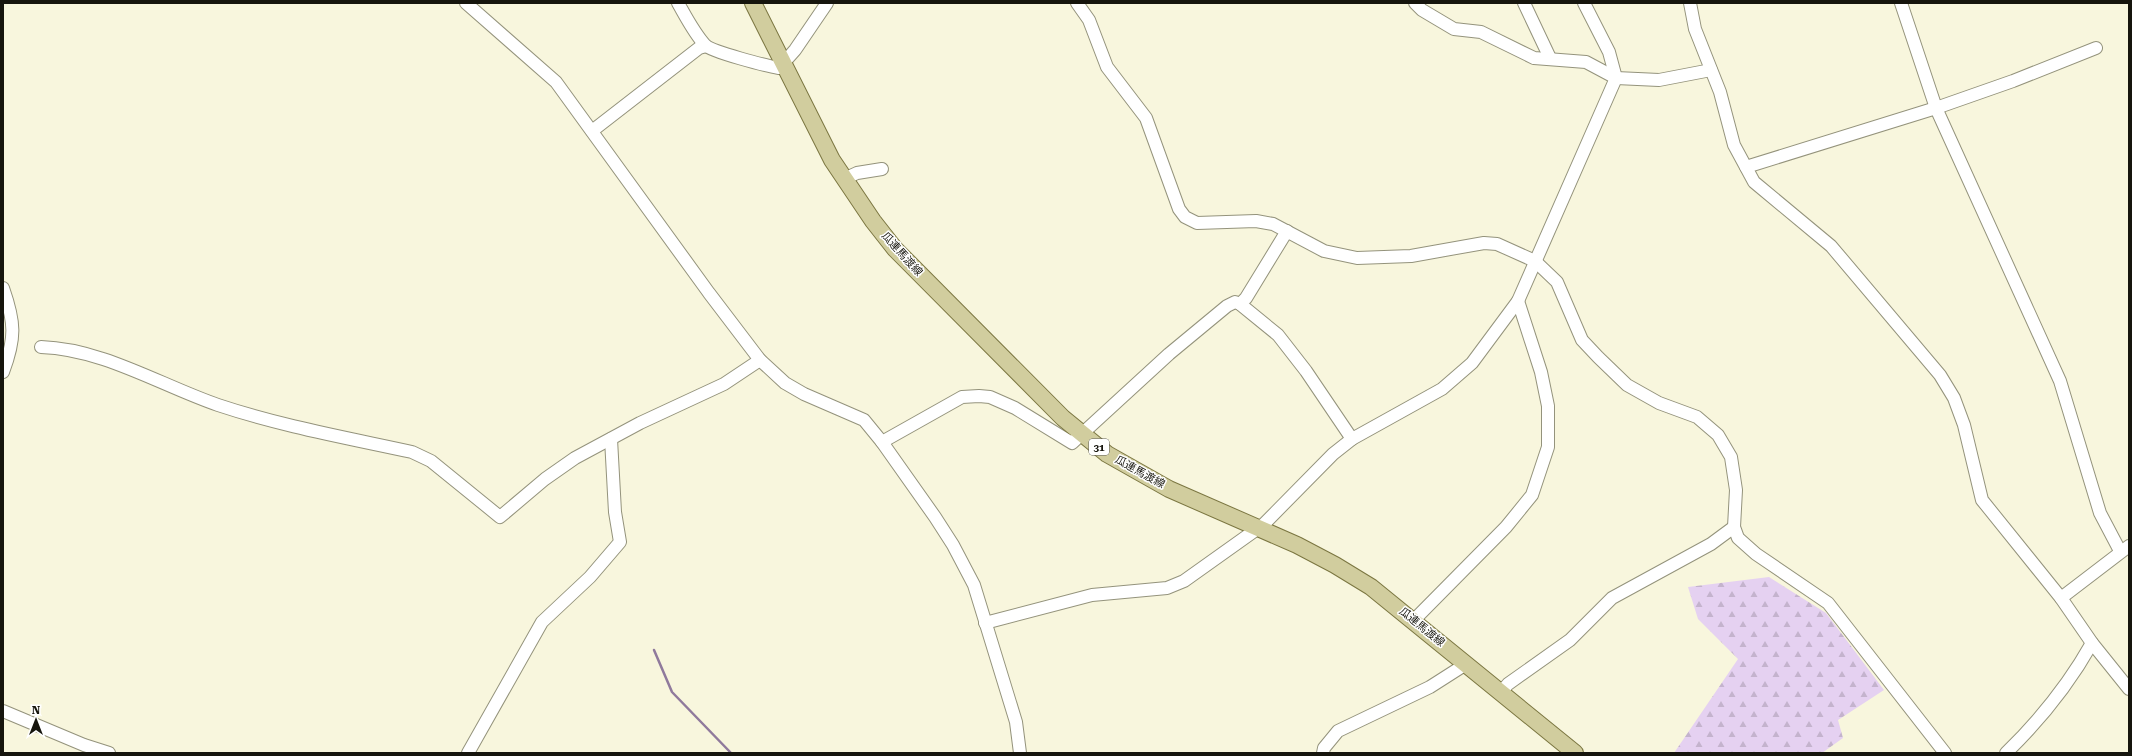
<svg xmlns="http://www.w3.org/2000/svg" width="2132" height="756" viewBox="0 0 2132 756" font-family="'Roboto Serif','Noto Sans JP',serif">
  <style>
    .forest { fill: url(#forest-firs) }
    .lines { fill: none; stroke-linecap: round; stroke-linejoin: round }
    .stream { stroke: #907a9c; stroke-width: 2.5 }
    .minor-casing { stroke: #94937c; stroke-width: 14 }
    .major-casing { stroke: #7b7641; stroke-width: 18 }
    .minor { stroke: #fff; stroke-width: 12 }
    .major { stroke: #d1cd9e; stroke-width: 16 }
    .labels { text-anchor: middle; dominant-baseline: central; stroke-width: 3; stroke-linejoin: round; paint-order: stroke }
    .shield { fill: #fff; stroke: #5c5b56; stroke-width: 1 }
    .shield-label { font-size: 10px; font-weight: bold; fill: #16150d }
    .street-label { font-size: 11px; fill: #16150d; stroke: #fff }
  </style>
  <defs>
    <pattern id="forest-firs" width="22" height="20" patternUnits="userSpaceOnUse"><rect width="22" height="20" fill="#e5d1f1"/><path d="M5 1l3.5 6h-7zM16 11l3.5 6h-7z" fill="#c4b3cd"/></pattern>
  </defs>
  <rect width="100%" height="100%" fill="#f8f6dd"/>
  <path class="forest" d="M1769,577l57,36 58,77 -46,30 5,18 -21,15h-148l64,-94 -40,-40 -10,-32z"/>
  <g class="lines">
    <path class="stream" d="M654,650l18,42 59,61"/>
    <g class="minor-casing">
      <g id="minor">
        <path d="M466,3l90,79 153,211 51,67 25,23 19,11 60,26 18,22 53,75 18,28 21,40 42,137 4,31"/>
        <path d="M678,3c8,14 16,30 27,42 7,7 62,21 74,23l16,-18 32,-47"/>
        <path d="M1077,3l12,17 18,47 39,51 33,91 6,8 12,6 59,-2 17,3 51,27 33,7 54,-2 73,-13 13,1 38,17 22,21 25,58 16,17 29,28 32,18 38,14 21,18 13,22 5,33 -2,37 4,11 18,16 72,49 117,150"/>
        <path d="M1415,3l7,7 32,19 27,3 53,26 52,4 30,16 43,2 52,-10"/>
        <path d="M1524,3l26,55"/>
        <path d="M1690,3l5,26 25,63 14,53 20,37 77,64 109,129 14,23 10,27 18,75 79,98 31,45 37,46"/>
        <path d="M1901,3l35,105 124,273 40,132 20,38"/>
        <path d="M592,131l107,-83 7,-2"/>
        <path d="M1746,167l190,-59 77,-27 83,-33"/>
        <path d="M844,179l13,-6 25,-4"/>
        <path d="M3,288c12,34 13,50 0,84"/>
        <path d="M1240,304l6,-6 41,-67"/>
        <path d="M41,347c62,2 119,38 177,58 63,21 130,33 194,47l19,9 69,56 45,-38 30,-21 65,-35 84,-39 36,-24"/>
        <path d="M882,442l80,-45 17,-1 11,1 25,11 57,35 97,-89 58,-48 8,-4 5,2 38,31 28,36 46,68"/>
        <path d="M2061,598l68,-52"/>
        <path d="M1414,620l92,-93 26,-32 16,-48v-41l-7,-34 -23,-71"/>
        <path d="M985,623l107,-28 75,-7 17,-7 80,-57 69,-70 19,-15 90,-50 30,-26 46,-62 98,-223 -7,-26 -25,-49"/>
        <path d="M1501,692l7,-8 62,-44 42,-42 99,-54 23,-17"/>
        <path d="M3,711l81,34 25,8"/>
        <path d="M468,753l74,-131 48,-45 30,-35 -5,-30 -4,-73"/>
        <path d="M1323,753l1,-5 14,-17 92,-44 36,-23"/>
        <path d="M2006,753c34,-33 63,-69 86,-110"/>
      </g>
    </g>
    <g class="major-casing">
      <path id="major" d="M753,3l79,157 41,61 22,28 168,169 44,36 62,35 128,56 38,20 36,22 204,166"/>
    </g>
    <use href="#minor" class="minor"/>
    <use href="#major" class="major"/>
  </g>
  <g class="labels">
    <rect class="shield" x="1089" y="439" width="20" height="16" rx="3"/>
    <g class="shield-label">
      <text x="1099" y="447">31</text>
    </g>
    <g class="street-label">
      <text transform="translate(902 254) rotate(48)">瓜連馬渡線</text>
      <text transform="translate(1140 472) rotate(29)">瓜連馬渡線</text>
      <text transform="translate(1422 627) rotate(39)">瓜連馬渡線</text>
    </g>
  </g>
  <rect width="2132" height="756" fill="none" stroke="#16150d" stroke-width="8"/>
  <g transform="translate(36 720)" stroke="#ffffff" stroke-width="3" paint-order="stroke">
  <path d="M0-3L7 15L0 10L-7 15Z" fill="#16150d"/>
  <text y="-6" font-size="11" font-weight="bold" text-anchor="middle" fill="#16150d">N</text>
  </g>
</svg>
